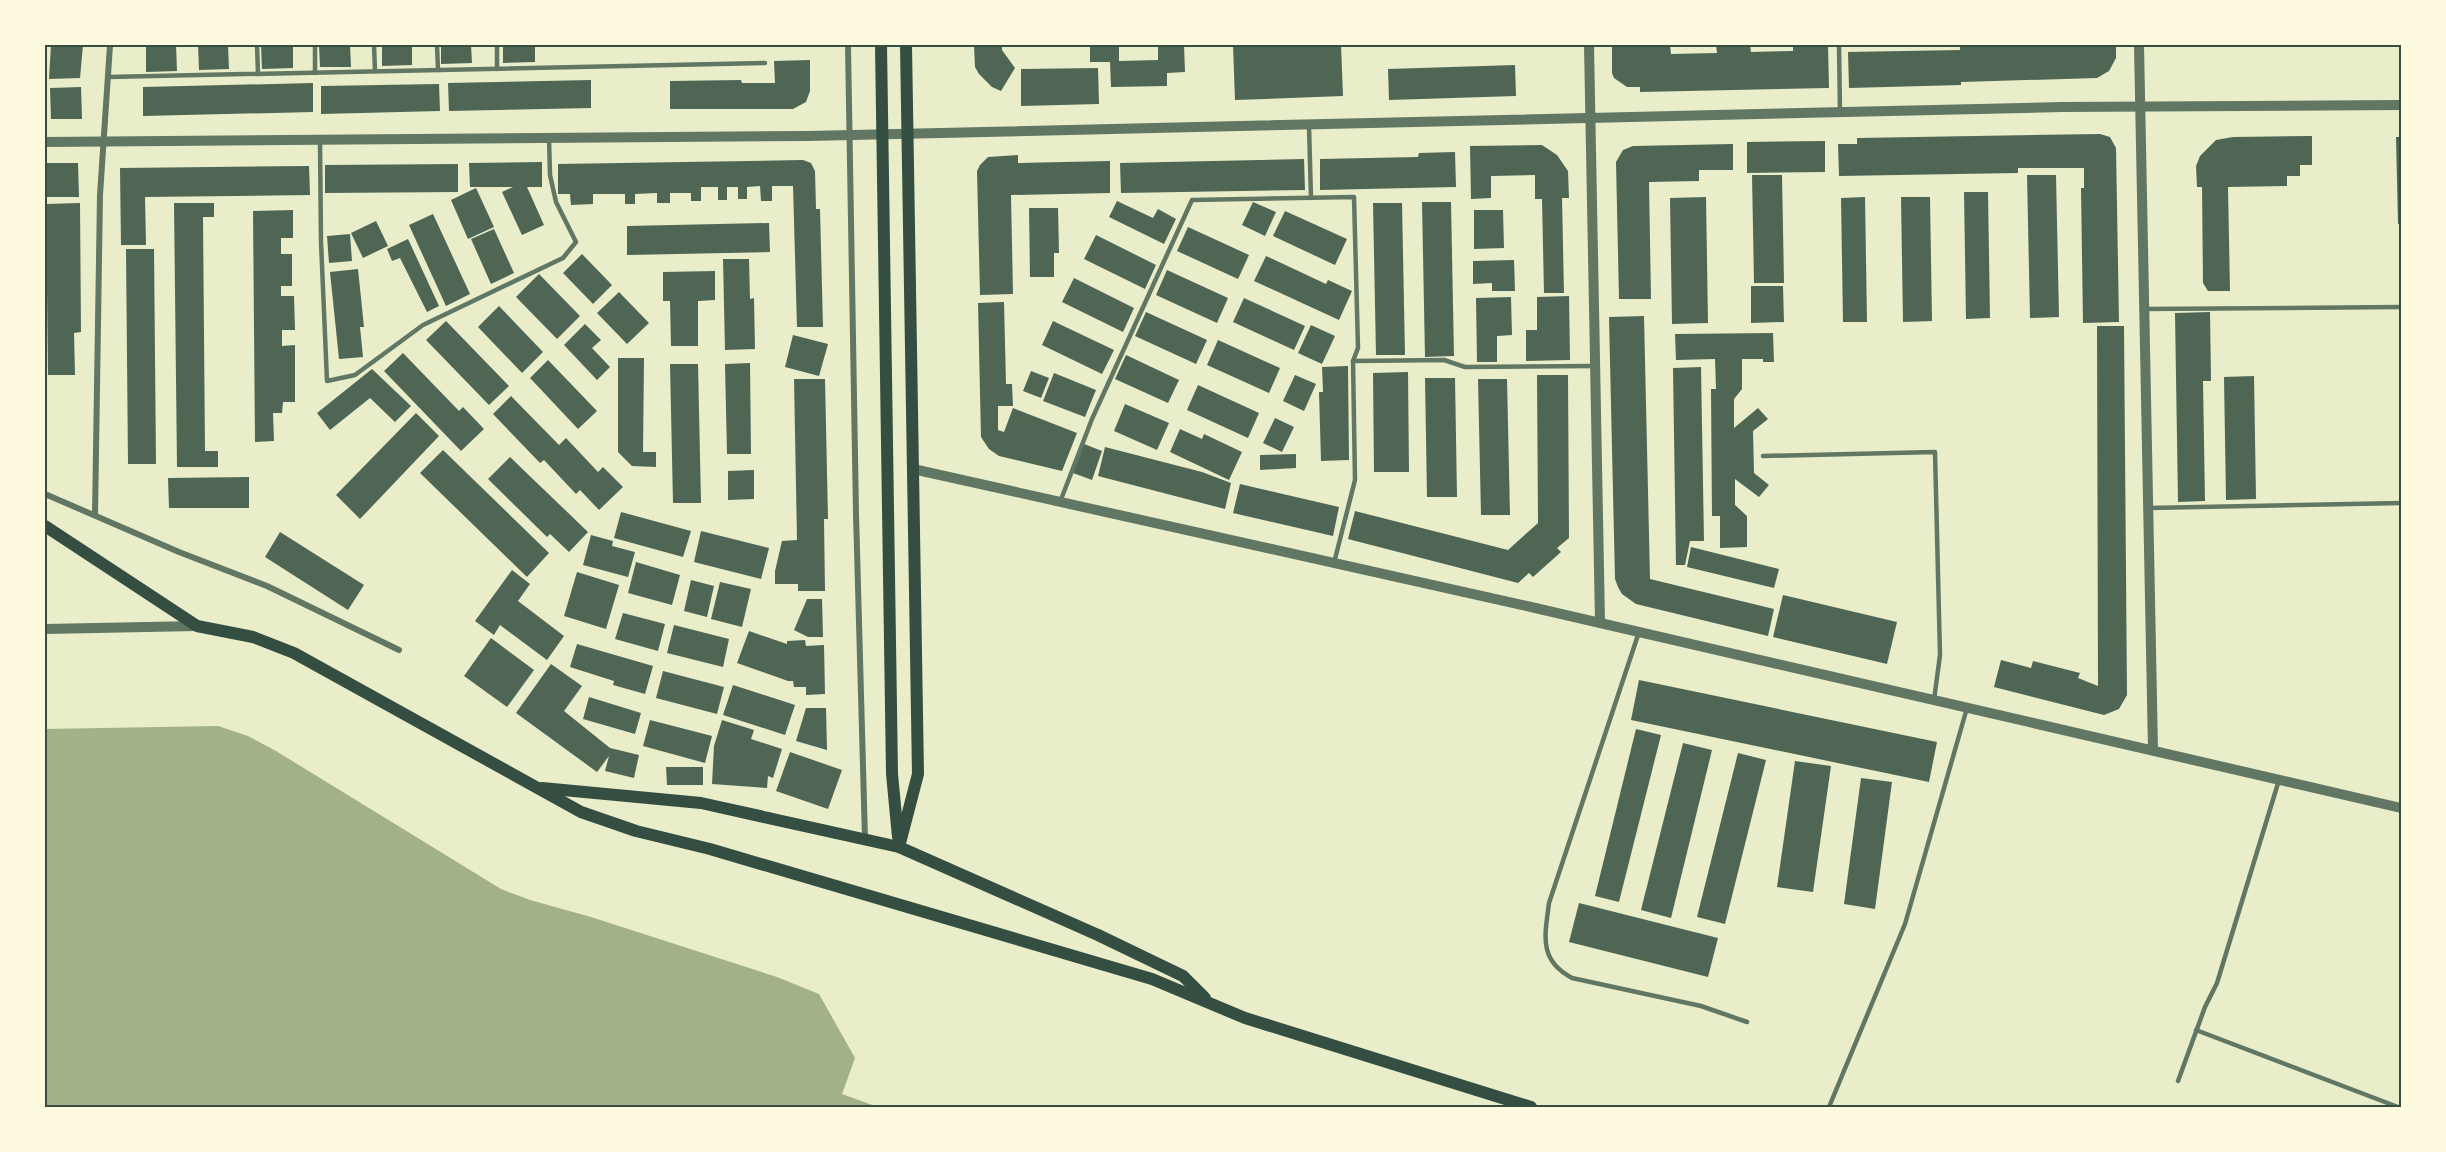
<svg xmlns="http://www.w3.org/2000/svg" width="2446" height="1152" viewBox="0 0 2446 1152" font-family="'Archivo Narrow',sans-serif">
  <style>
    .water { fill: #a3b18a }
    .building { fill: #4f6655 }
    .lines { fill: none; stroke-linecap: round; stroke-linejoin: round }
    .service { stroke: #617663; stroke-width: 4.5 }
    .minor { stroke: #617663; stroke-width: 6 }
    .tertiary { stroke: #617663; stroke-width: 10 }
    .secondary { stroke: #344e41; stroke-width: 12 }
    .neatline { fill: none; stroke: #344e41; stroke-width: 2 }
  </style>
  <rect width="100%" height="100%" fill="#e9edc9"/>
  <path class="water" d="M218,726l30,10 28,15 225,138 29,11 61,17 186,60 42,17 36,64 -13,36 36,13h-833v-378z"/>
  <g class="building">
    <path d="M51,45h32l-3,33 -31,1z"/>
    <path d="M146,45h30l1,26 -31,1z"/>
    <path d="M198,45h30l1,24 -30,1z"/>
    <path d="M261,45h32v23l-31,1z"/>
    <path d="M319,45h31l1,22h-31z"/>
    <path d="M382,45h30v20l-30,1z"/>
    <path d="M441,45h30l1,18 -31,1z"/>
    <path d="M503,45h32v17l-32,1z"/>
    <path d="M974,45h28v5l13,18 -14,23 -9,-4 -13,-13 -4,-7z"/>
    <path d="M1090,45h29v16l39,-1v-15h26l1,27 -18,1v13l-56,1 -1,-25h-20z"/>
    <path d="M1233,45h108l2,51 -108,4z"/>
    <path d="M1612,45h58l1,9 46,-1 -1,-8h34l1,7 42,-1v-6h35l1,43 -189,4v-5h-13l-13,-9 -2,-5z"/>
    <path d="M1960,45h156v13l-7,13 -12,7 -136,4v3l-112,3 -1,-36 112,-2z"/>
    <path d="M810,60v31l-4,11 -13,7h-123v-28l71,-1 1,3h33l-1,-22z"/>
    <path d="M1515,65l1,31 -127,4 -1,-31z"/>
    <path d="M1098,68l1,36 -78,2v-37z"/>
    <path d="M591,80v28l-142,3 -1,-28z"/>
    <path d="M313,83v29l-170,4v-29z"/>
    <path d="M439,84l1,27 -119,3v-28z"/>
    <path d="M81,87l1,32h-31l-1,-31z"/>
    <path d="M2100,134l10,3 6,11 3,174 -36,1 -2,-135h3v-20h-66v5l-179,3 -1,-32h19v-6z"/>
    <path d="M2312,136v29h-12v11h-13v10l-59,1 2,104h-22l-5,-8 -1,-96h-5l-1,-21 4,-10 16,-16 17,-3z"/>
    <path d="M2396,137h5v87h-3z"/>
    <path d="M1825,141v31l-78,1v-31z"/>
    <path d="M1733,144v26h-34v11l-50,1 2,117h-32l-3,-137 7,-12 10,-4z"/>
    <path d="M1542,145l15,10 11,16 1,27h-7l2,95h-20l-2,-94h-7v-24l-44,1v22l-20,1 -1,-53z"/>
    <path d="M1455,152l1,35 -136,3v-31l98,-2 1,-4z"/>
    <path d="M1018,155v8l92,-2v32l-99,2 2,99 -33,1 -3,-124 3,-6 8,-8z"/>
    <path d="M1304,159l1,31 -184,3 -1,-30z"/>
    <path d="M803,160l8,3 4,8 1,38h4l3,118h-26l-4,-141h-21v15h-11l-1,-15 -13,1v12h-9v-12h-11v13h-9v-13h-17v14h-10v-8h-21v10h-13v-10l-22,1v10h-10v-10h-32v10l-22,1 -1,-11h-12v-30z"/>
    <path d="M542,162v25h-15l17,38 -22,10 -20,-43 11,-5h-43l-1,-24z"/>
    <path d="M45,163h33l1,34h-34z"/>
    <path d="M458,164v28l-133,1v-28z"/>
    <path d="M309,166l1,29 -165,2 1,48h-25l-1,-77z"/>
    <path d="M1752,175h30l2,108h-30z"/>
    <path d="M2027,175h29l3,142 -29,1z"/>
    <path d="M476,188l18,39 -26,12 -17,-39z"/>
    <path d="M1964,192h24l2,126 -24,1z"/>
    <path d="M1706,197l2,126 -36,1 -2,-126z"/>
    <path d="M1865,197l2,125h-24l-2,-124z"/>
    <path d="M1901,197h29l2,124 -29,1z"/>
    <path d="M1117,201l36,17 5,-9 18,10 -12,25 -55,-27z"/>
    <path d="M1253,202l23,10 -11,24 -23,-11z"/>
    <path d="M1422,202h29l3,154 -29,1z"/>
    <path d="M80,203l1,129 -7,1 1,42h-27l-2,-171z"/>
    <path d="M174,203h40v14h-11l2,234h13v16h-41z"/>
    <path d="M1373,203h29l3,152h-29z"/>
    <path d="M1029,208h29l1,45h-5v24h-24z"/>
    <path d="M293,210v28h-12v16h11v32h-11v10h13l1,34h-13v16l13,-1v57h-12l-1,11h-9l1,28 -19,1 -2,-231z"/>
    <path d="M1474,210h29l1,38 -30,1z"/>
    <path d="M1285,211l62,28 -12,26 -62,-29z"/>
    <path d="M433,214l37,80 -24,12 -37,-81z"/>
    <path d="M376,221l12,25 -25,12 -12,-25z"/>
    <path d="M769,223l1,29 -143,3v-29z"/>
    <path d="M1188,227l61,28 -11,24 -61,-28z"/>
    <path d="M494,229l20,44 -23,11 -20,-45z"/>
    <path d="M350,234l2,27 -23,2 -2,-27z"/>
    <path d="M1096,235l60,30 -11,24 -61,-30z"/>
    <path d="M408,239l31,67 -12,6 -27,-54 -8,3 -5,-12z"/>
    <path d="M126,249h28l2,215h-28z"/>
    <path d="M582,254l30,31 -19,19 -30,-31z"/>
    <path d="M1266,256l60,28 2,-4 24,11 -13,29 -85,-39z"/>
    <path d="M723,259h26l1,40 4,-1 1,51 -30,1z"/>
    <path d="M1514,260l1,31h-23v-8l-19,1v-23z"/>
    <path d="M358,269l6,58h-4l3,30 -24,2 -9,-87z"/>
    <path d="M1167,270l61,28 -11,25 -61,-28z"/>
    <path d="M715,271v29l-17,1v45h-27l-1,-45h-7v-29z"/>
    <path d="M539,274l41,42 -23,23 -41,-42z"/>
    <path d="M1074,278l60,30 -11,24 -61,-30z"/>
    <path d="M1751,286h32l1,36 -33,1z"/>
    <path d="M619,292l30,31 -22,21 -30,-31z"/>
    <path d="M1569,296l1,64 -44,1v-31h11v-33z"/>
    <path d="M1511,297l1,38 -15,1v26h-20l-1,-64z"/>
    <path d="M1244,298l61,28 -11,24 -61,-28z"/>
    <path d="M1004,302l2,82h6l1,22h-15v24l6,2 9,-24 64,25 -15,38 -63,-15 -10,-7 -8,-12 -3,-134z"/>
    <path d="M499,306l44,46 -21,21 -44,-46z"/>
    <path d="M1146,312l61,28 -11,24 -61,-28z"/>
    <path d="M2210,312l1,69h-8l2,120 -27,1 -3,-189z"/>
    <path d="M1644,316l6,263 124,30 -6,27 -132,-32 -14,-10 -4,-7 -3,-8 -6,-262z"/>
    <path d="M446,321l63,65 -20,19 -63,-65z"/>
    <path d="M1053,321l61,29 -12,24 -60,-29z"/>
    <path d="M585,324l16,16 -9,8 18,19 -13,13 -33,-35z"/>
    <path d="M1311,325l24,11 -13,28 -24,-11z"/>
    <path d="M2097,326h27l3,369 -8,14 -15,6 -110,-28 7,-27 30,8 2,-7 47,12 -2,5 20,8z"/>
    <path d="M1773,333l1,29h-11v-3h-21v30l-8,10v29l24,-20 10,11 -15,12 1,42 15,12 -10,12 -24,-18v26l12,11v31l-27,1v-32h-8l-1,-127h5l-1,-30 -39,1 -1,-26z"/>
    <path d="M793,335l35,9 -9,32 -34,-9z"/>
    <path d="M1218,340l62,28 -11,25 -62,-28z"/>
    <path d="M403,353l56,58 4,-4 21,22 -23,22 -77,-80z"/>
    <path d="M1126,355l53,25 -11,23 -53,-24z"/>
    <path d="M618,358h26l-1,94h13v15l-24,-1 -14,-14z"/>
    <path d="M548,360l49,51 -19,18 -48,-51z"/>
    <path d="M750,363l1,91h-24l-2,-90z"/>
    <path d="M670,364h28l3,139h-28z"/>
    <path d="M1348,366l1,94 -28,1 -2,-69h4l-1,-25z"/>
    <path d="M1701,367l3,174h-14l-5,24h-9l-3,-197z"/>
    <path d="M372,369l39,37 -16,16 -25,-24 -40,32 -13,-17z"/>
    <path d="M1031,371l18,7 -8,20 -18,-7z"/>
    <path d="M1408,372l1,100h-35l-1,-99z"/>
    <path d="M1054,373l42,17 -11,27 -42,-16z"/>
    <path d="M1295,375l21,9 -12,27 -21,-10z"/>
    <path d="M1537,375h31l1,163 -12,10 4,4 -28,25 -4,-4 -11,10 -170,-44 7,-28 153,39 30,-27z"/>
    <path d="M2254,376l2,123 -30,1 -2,-123z"/>
    <path d="M1425,378h30l2,119h-30z"/>
    <path d="M794,379h31l3,140h-4l1,72h-27v-7h-23v-13l7,-30 15,-1z"/>
    <path d="M1478,379h29l3,136h-29z"/>
    <path d="M1198,385l61,28 -11,25 -61,-28z"/>
    <path d="M511,396l48,49 7,-7 32,34 5,-5 20,20 -24,23 -19,-20 -4,4 -32,-34 -4,3 -47,-49z"/>
    <path d="M1125,404l44,19 -12,27 -43,-19z"/>
    <path d="M416,413l23,23 -79,83 -24,-24z"/>
    <path d="M1275,418l19,9 -12,25 -19,-9z"/>
    <path d="M1180,429l22,10 2,-5 38,18 -13,28 -59,-28z"/>
    <path d="M1084,444l18,7 -10,29 -19,-7z"/>
    <path d="M1105,447l97,25 29,11 -6,26 -127,-33z"/>
    <path d="M443,450l106,103 -22,24 -107,-104z"/>
    <path d="M1296,454v14l-36,2v-15z"/>
    <path d="M510,457l78,75 -19,20 -19,-18 -3,3 -59,-58z"/>
    <path d="M754,470v29l-26,1v-29z"/>
    <path d="M249,477v31h-80l-1,-30z"/>
    <path d="M1240,484l99,23 -6,29 -100,-23z"/>
    <path d="M621,512l70,19 -8,26 -69,-19z"/>
    <path d="M701,531l68,17 -8,31 -67,-17z"/>
    <path d="M280,532l84,53 -16,25 -83,-53z"/>
    <path d="M591,535l22,6 -1,5 23,6 -7,25 -45,-12z"/>
    <path d="M1691,547l88,22 -5,19 -87,-21z"/>
    <path d="M636,562l44,13 -8,30 -44,-12z"/>
    <path d="M512,570l18,14 -12,17 46,35 -17,24 -47,-35 -6,10 -19,-14z"/>
    <path d="M577,572l42,13 -13,44 -42,-13z"/>
    <path d="M691,580l23,6 -7,31 -23,-6z"/>
    <path d="M720,582l31,7 -9,38 -31,-8z"/>
    <path d="M1783,595l114,27 -10,42 -114,-27z"/>
    <path d="M807,599h15l1,38h-15l-14,-7z"/>
    <path d="M623,613l42,11 -7,27 -43,-12z"/>
    <path d="M674,625l55,14 -6,28 -56,-14z"/>
    <path d="M749,631l38,13v-3l18,-1 1,6 18,-1 1,49 -19,1v-8h-12l-1,-6h-5l-51,-18z"/>
    <path d="M491,638l43,32 -27,37 -43,-31z"/>
    <path d="M577,644l76,22 -8,28 -32,-9 1,-4 -44,-14z"/>
    <path d="M551,664l31,22 -18,25 46,37 29,7 -5,23 -29,-7 4,-15 -12,16 -81,-59z"/>
    <path d="M663,671l61,16 -7,27 -61,-16z"/>
    <path d="M1639,680l298,62 -8,40 -298,-62z"/>
    <path d="M733,685l62,20 -10,30 -62,-20z"/>
    <path d="M589,697l52,16 -6,21 -52,-15z"/>
    <path d="M806,708h20l1,42 -31,-9z"/>
    <path d="M650,720l62,16 -7,27 -62,-17z"/>
    <path d="M722,720l32,10 -3,9 31,10 -9,29 -5,-2 -1,12 -55,-4 2,-38z"/>
    <path d="M1636,729l25,6 -42,167 -24,-6z"/>
    <path d="M1683,743l29,7 -41,168 -30,-8z"/>
    <path d="M790,752l52,18 -14,39 -52,-18z"/>
    <path d="M1738,753l28,7 -41,164 -28,-7z"/>
    <path d="M1795,761l36,5 -18,126 -36,-5z"/>
    <path d="M666,767h37v18h-36z"/>
    <path d="M1861,778l31,4 -17,127 -31,-5z"/>
    <path d="M1579,903l139,35 -10,39 -139,-35z"/>
  </g>
  <g class="lines">
    <g class="service">
      <path d="M257,45l1,29"/>
      <path d="M315,45v28"/>
      <path d="M374,45l1,26"/>
      <path d="M437,45l1,25"/>
      <path d="M497,45v24"/>
      <path d="M1839,45l1,67"/>
      <path d="M108,77l657,-14"/>
      <path d="M1309,126l2,72"/>
      <path d="M320,140l1,102 6,139 28,-6 68,-50 140,-67 13,-16 -20,-40 -6,-27 -1,-37"/>
      <path d="M2144,309l257,-2"/>
      <path d="M1763,456l172,-4 5,203 -6,45"/>
      <path d="M1060,502l32,-83 100,-219 162,-3 4,151 -5,13"/>
      <path d="M2148,508l253,-5"/>
      <path d="M1334,563l21,-83 -2,-119 91,-1 21,7 130,-1"/>
      <path d="M1639,632l-90,271c-4,32 -11,57 23,75l129,28 46,16"/>
      <path d="M2196,1030l202,77"/>
      <path d="M2178,1081l27,-74 12,-24 62,-203"/>
      <path d="M1829,1107l76,-183 62,-216"/>
    </g>
    <g class="minor">
      <path d="M848,45l8,469 9,325"/>
      <path d="M45,494l134,58 88,34 132,64"/>
      <path d="M95,515l5,-320 10,-150"/>
    </g>
    <g class="tertiary">
      <path d="M1589,45l11,577"/>
      <path d="M2139,45l14,705"/>
      <path d="M45,142l763,-6 1254,-29 339,-2"/>
      <path d="M913,469l618,138 870,201"/>
      <path d="M45,629l152,-3"/>
    </g>
    <g class="secondary">
      <path d="M881,45l11,729 6,63"/>
      <path d="M45,526l152,100 56,11 41,16 287,159 55,19 74,18 442,130 93,39 286,89"/>
      <path d="M542,788l159,15 198,44 199,88 85,41 22,22"/>
      <path d="M899,847l19,-73 -12,-729"/>
    </g>
  </g>
  <rect width="2446" height="1152" fill="none" stroke="#fefae0" stroke-width="93"/>
  <rect x="46" y="46" width="2354" height="1060" class="neatline"/>
</svg>
